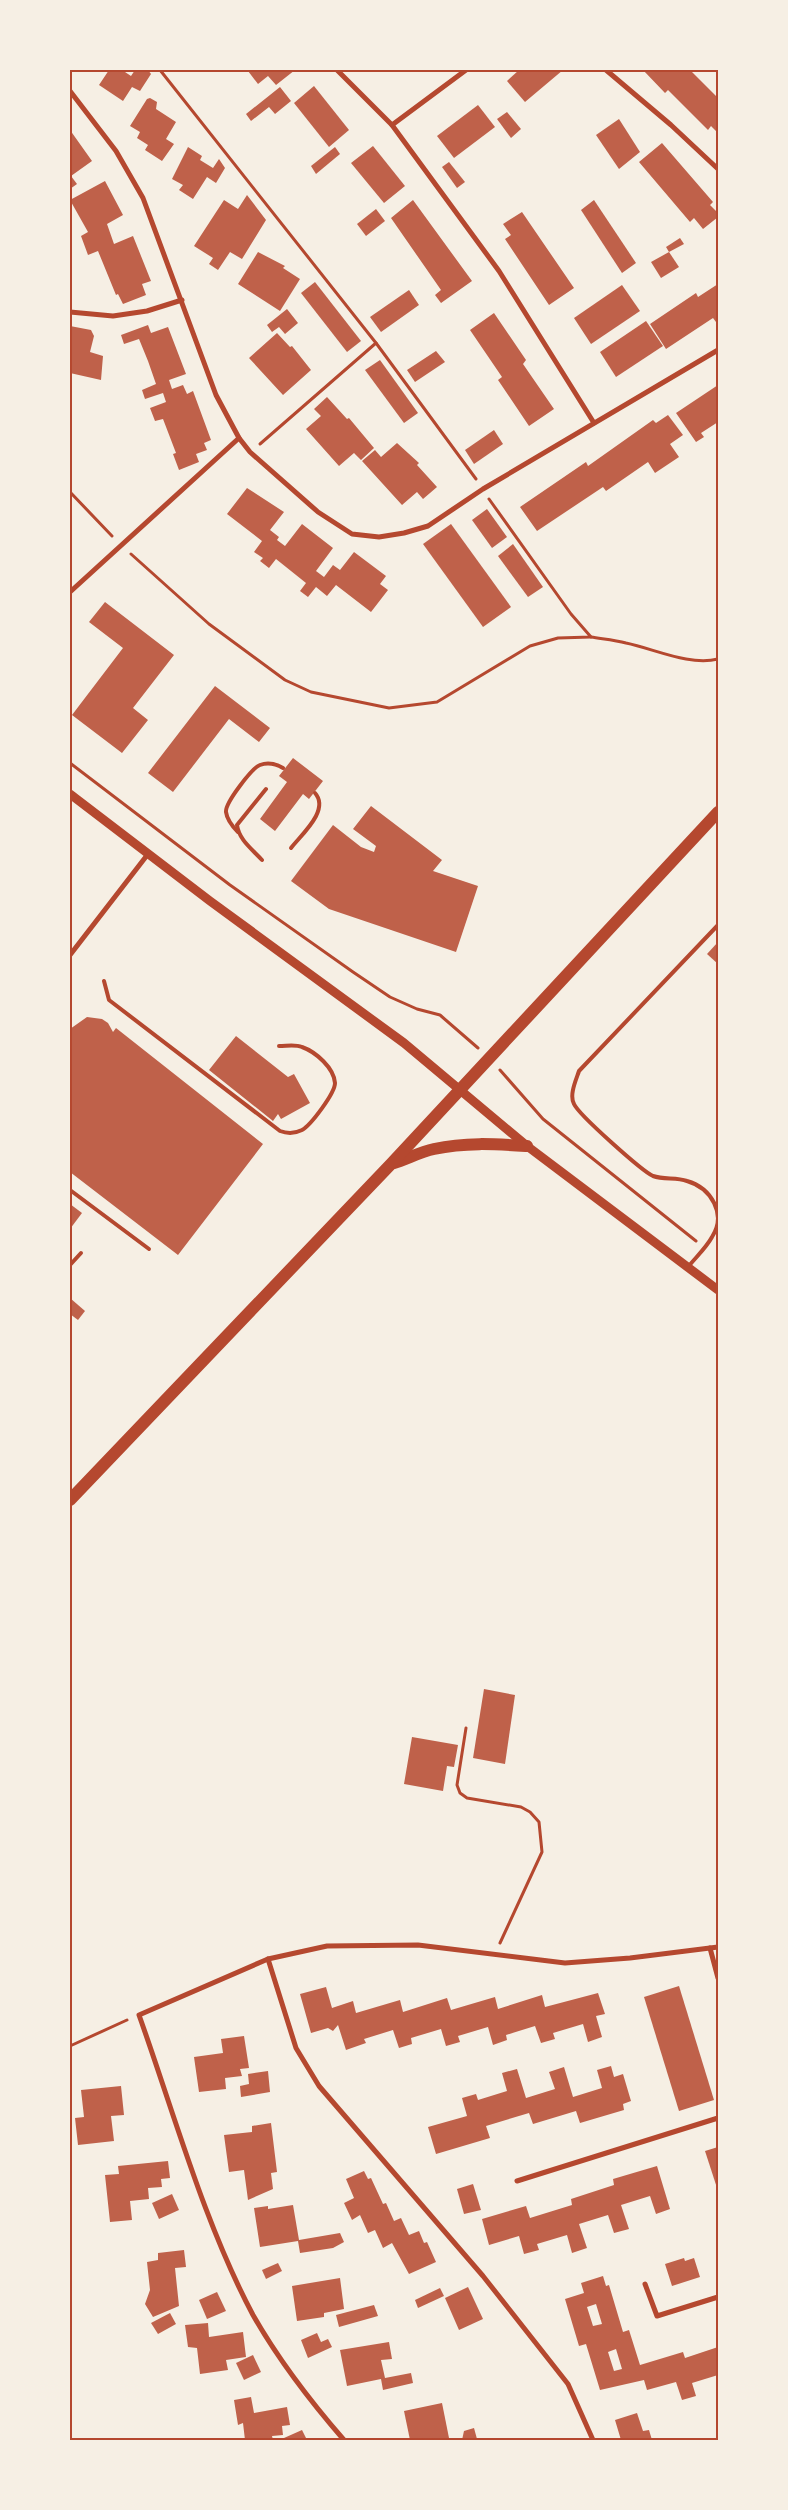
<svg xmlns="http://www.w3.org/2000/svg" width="788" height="2510" viewBox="0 0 788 2510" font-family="Barlow,sans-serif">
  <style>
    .building { fill: #bf614a; fill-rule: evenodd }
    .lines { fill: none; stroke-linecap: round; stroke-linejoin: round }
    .path { stroke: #b5482f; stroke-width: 3 }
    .service { stroke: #b5482f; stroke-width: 4 }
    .minor { stroke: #b5482f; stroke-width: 5 }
    .tertiary { stroke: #b5482f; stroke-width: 9 }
    .primary { stroke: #b5482f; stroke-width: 12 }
    .neatline { fill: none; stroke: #b5482f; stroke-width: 2 }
  </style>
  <rect width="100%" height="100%" fill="#f6efe4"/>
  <g class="building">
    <path d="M109,70h13l9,6 4,-6h13l3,4 -11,17 -8,-4 -9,14 -24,-16z"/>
    <path d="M249,70h46l-19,15 -8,-9 -10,8 -10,-13z"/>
    <path d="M519,70h44l-38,32 -18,-21z"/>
    <path d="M643,70l44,2 3,-2 28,28v35l-7,-7 -3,4 -40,-40 -3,3z"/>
    <path d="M314,86l35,44 -20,17 -35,-44z"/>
    <path d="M280,87l11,14 -16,13 -6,-7 -18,14 -5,-7z"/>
    <path d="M150,98l7,4 -1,7 20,13 -10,17 8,5 -12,17 -17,-11 3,-5 -11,-7 3,-6 -10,-6 17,-27z"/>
    <path d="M478,105l17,22 -41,31 -17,-22z"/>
    <path d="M507,112l14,17 -10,9 -14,-19z"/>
    <path d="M619,119l21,33 -21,17 -23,-34z"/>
    <path d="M70,130l22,31 -21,15 6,8 -7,5z"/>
    <path d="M662,143l51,59 -3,3 8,8v4l-15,12 -9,-11 -4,4 -51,-60z"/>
    <path d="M373,146l32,40 -21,17 -33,-40z"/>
    <path d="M188,147l14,9 -2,4 13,8 6,-9 6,9 -9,15 -9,-6 -14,22 -14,-9 4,-5 -11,-6z"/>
    <path d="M335,147l5,7 -24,20 -5,-8z"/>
    <path d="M449,162l16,20 -8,6 -15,-21z"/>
    <path d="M105,181l18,34 -16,9 7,20 19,-8 18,45 -9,3 4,11 -23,9 -5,-10 -2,1 -18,-44 -10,4 -7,-19 7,-4 -18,-32z"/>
    <path d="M247,195l19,25 -24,39 -12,-7 -12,18 -9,-6 4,-6 -19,-12 30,-46 14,9z"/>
    <path d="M413,200l59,81 -31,22 -6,-8 6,-5 -50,-72z"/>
    <path d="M594,200l42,63 -14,10 -41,-63z"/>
    <path d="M376,209l9,12 -19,15 -9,-12z"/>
    <path d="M522,212l52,76 -25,17 -44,-66 6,-4 -8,-11z"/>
    <path d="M680,238l4,6 -15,8 -3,-5z"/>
    <path d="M258,252l27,14 -2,2 17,11 -20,32 -42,-27z"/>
    <path d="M669,252l10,15 -18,11 -10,-16z"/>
    <path d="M315,282l46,59 -14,11 -46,-59z"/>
    <path d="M718,284v36l-2,2 -3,-4 -47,31 -16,-25 46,-31 2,4z"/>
    <path d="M622,285l18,26 -49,33 -17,-26z"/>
    <path d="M409,290l10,15 -38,27 -11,-15z"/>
    <path d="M287,309l11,14 -13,11 -6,-7 -7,5 -5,-7z"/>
    <path d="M494,313l32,47 -3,4 31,45 -25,17 -31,-46 4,-3 -32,-47z"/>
    <path d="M646,321l17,25 -47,31 -16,-25z"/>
    <path d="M148,325l3,8 17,-6 18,47 -17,6 3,9 11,-4 4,9 6,-3 18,49 -7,3 3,7 -11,4 3,8 -20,8 -6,-16 3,-1 -13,-34 -8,2 -5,-13 16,-6 -3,-9 -18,6 -3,-9 14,-6 -8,-23 -9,-22 -15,5 -3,-9z"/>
    <path d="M70,326l21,4 3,6 -4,16 13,4 -2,24 -31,-7z"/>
    <path d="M277,333l13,14 2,-1 19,24 -28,25 -34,-37z"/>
    <path d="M436,351l9,11 -30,20 -8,-12z"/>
    <path d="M380,360l38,53 -14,10 -39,-53z"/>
    <path d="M718,385v37l-17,11 3,4 -8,5 -20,-29z"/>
    <path d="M327,397l20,22 2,-1 25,30 -13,12 -7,-7 -15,13 -33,-37 15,-13 -7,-7z"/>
    <path d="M668,415l15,20 -13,9 9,13 -24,16 -7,-11 -42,29 -3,-4 -66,44 -17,-24 66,-45 2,4 65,-46 3,3z"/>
    <path d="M494,430l9,14 -29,20 -9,-14z"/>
    <path d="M397,443l22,20 -2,2 20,22 -14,12 -6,-7 -15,13 -40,-44 13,-11 6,7z"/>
    <path d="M247,488l37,24 -14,18 9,7 -2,3 8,6 17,-22 31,24 -17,23 8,6 9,-12 7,5 14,-18 32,24 -6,8 8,6 -17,22 -35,-27 -9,11 -11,-9 -8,10 -8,-6 6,-8 -30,-24 -7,9 -9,-7 3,-3 -9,-6 8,-11 -35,-27z"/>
    <path d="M487,509l20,28 -15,11 -20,-28z"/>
    <path d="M451,524l60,83 -28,20 -60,-83z"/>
    <path d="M513,544l30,43 -15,10 -30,-41z"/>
    <path d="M105,602l69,53 -41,53 15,12 -26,33 -50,-38 51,-67 -34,-26z"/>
    <path d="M215,686l55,42 -11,14 -30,-23 -56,73 -25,-19z"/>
    <path d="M293,758l30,23 -14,18 -6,-5 -28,37 -15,-12 27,-37 -8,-6z"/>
    <path d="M371,806l71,54 -9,11 45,15 -22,66 -127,-43 -38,-28 42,-56 28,22 13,5 2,-6 -23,-17z"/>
    <path d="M718,942v22l-11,-10z"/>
    <path d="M87,1017l15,2 6,4 5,9 3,-4 147,116 -85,111 -108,-83v-143z"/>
    <path d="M236,1036l52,41 6,-3 16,29 -29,16 -3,-5 -5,7 -64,-51z"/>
    <path d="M70,1204l12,9 -12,16z"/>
    <path d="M70,1298l15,13 -7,9 -8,-6z"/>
    <path d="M484,1689l31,6 -10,69 -32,-6z"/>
    <path d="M412,1737l46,8 -4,22 -7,-1 -4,25 -39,-7z"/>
    <path d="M679,1986l35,114 -35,11 -35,-114z"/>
    <path d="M326,1987l6,21 21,-7 3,12 44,-13 3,12 44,-14 4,12 44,-13 3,12 44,-14 3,12 53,-14 7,21 -9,2 6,21 -14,5 -5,-18 -30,9 2,6 -14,4 -6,-17 -29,9 1,5 -14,5 -5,-18 -30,9 2,6 -14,4 -5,-17 -30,9 1,6 -13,4 -6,-18 -29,9 2,4 -20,7 -8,-25 -5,6 -5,-3 -17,5 -11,-39z"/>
    <path d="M244,2036l5,32 -9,1 2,7 -17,2 1,11 -27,3 -5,-35 29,-4 -2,-14z"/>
    <path d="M611,2066l3,11 9,-3 8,27 -8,3 1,6 -44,13 -4,-12 -43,13 -4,-11 -43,13 4,12 -54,16 -8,-27 39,-11 -5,-18 14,-4 2,6 29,-9 -5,-18 15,-4 9,29 29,-9 -6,-17 15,-5 9,30 29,-9 -5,-18z"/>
    <path d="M268,2071l2,21 -29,5 -1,-11 9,-2 -1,-10z"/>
    <path d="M121,2086l3,29 -13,1 3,25 -36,4 -3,-27 9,-1 -3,-27z"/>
    <path d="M271,2123l6,49 -6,1 2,16 -25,11 -4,-30 -15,2 -5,-37 28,-3v-6z"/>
    <path d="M718,2147v44l-13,-40z"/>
    <path d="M168,2161l2,17 -9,1 1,8 -14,1 1,11 -19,2 2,19 -22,2 -5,-47 14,-1 -1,-8z"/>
    <path d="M657,2166l13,43 -14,5 -6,-18 -29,9 8,24 -15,4 -6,-18 -29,9 8,24 -15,5 -5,-18 -30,9 2,6 -15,4 -5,-18 -30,9 -7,-26 44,-13 4,12 42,-13 -1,-6 43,-14 -1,-6z"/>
    <path d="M364,2171l4,8 3,-1 12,26 3,-1 8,18 7,-3 8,17 10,-4 5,12 3,-1 9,20 -27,12 -17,-31 -9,5 -8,-18 -7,3 -8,-18 -8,5 -8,-17 10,-5 -8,-19z"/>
    <path d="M473,2184l8,26 -17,4 -7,-25z"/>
    <path d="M172,2194l7,16 -20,9 -7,-16z"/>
    <path d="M293,2205l6,35 41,-7 4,9 -11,6 -33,5 -2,-12 -38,6 -6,-39 14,-2v3z"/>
    <path d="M184,2250l2,17 -11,1 4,38 -26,11 -8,-13 5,-14 -3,-28 11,-2v-7z"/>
    <path d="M684,2258l1,3 9,-3 6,19 -28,9 -7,-22z"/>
    <path d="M278,2263l4,8 -16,8 -4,-9z"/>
    <path d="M603,2276l3,10 3,-1 14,47 6,-2 11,35 43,-13 2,6 33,-11v28l-26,8 4,13 -14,4 -6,-18 -29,8 -3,-10 -44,10 -14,-46 -7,2 -14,-47 19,-6 -3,-10zM596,2304l6,20 -9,2 -6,-19zM616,2349l6,20 -8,2 -6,-19z"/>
    <path d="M340,2278l4,31 -20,4v4l-27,4 -5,-35z"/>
    <path d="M468,2287l15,32 -24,11 -14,-32z"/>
    <path d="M440,2288l4,8 -26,12 -3,-8z"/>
    <path d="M217,2292l9,19 -19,8 -8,-19z"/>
    <path d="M374,2305l4,11 -39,11 -3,-12z"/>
    <path d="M170,2313l6,11 -18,10 -7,-11z"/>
    <path d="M208,2323l1,14 34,-5 3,25 -20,3 2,10 -28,4 -3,-26 -9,-1 -3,-22z"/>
    <path d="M317,2333l4,9 7,-3 4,8 -24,11 -7,-18z"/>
    <path d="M389,2342l3,17 -11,1 4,18 26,-5 2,10 -30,7 -2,-11 -34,7 -7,-36z"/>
    <path d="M253,2355l8,17 -17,8 -8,-17z"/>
    <path d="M251,2397l3,16 33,-6 3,18 -8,1 1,9 -11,1 1,4h-28l-2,-17 -5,2 -4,-25z"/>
    <path d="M442,2403l7,35 -39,2 -6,-29z"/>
    <path d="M637,2413l6,18 6,-1 3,10h-31l-6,-20z"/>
    <path d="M474,2428l3,11 -15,1 2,-9z"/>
    <path d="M302,2430l5,10h-22l-1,-2z"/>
  </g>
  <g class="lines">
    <g class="path">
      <path d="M160,70l216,273 100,136"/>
      <path d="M260,444l116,-101"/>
      <path d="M70,492l42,44"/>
      <path d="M131,554l78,70 76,56 26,12 78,16 48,-6 93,-56 28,-8 33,-1 -20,-23 -82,-115"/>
      <path d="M591,637c12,2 24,3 35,6 29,6 63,23 92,16"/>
      <path d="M70,763l160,122 123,87 37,25 27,12 23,6 38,33"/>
      <path d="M500,1070l43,49 153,122"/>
      <path d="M466,1728l-9,57 3,8 7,5 54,9 9,5 9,10 3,30 -42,91"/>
      <path d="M70,2046l57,-26"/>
    </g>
    <g class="service">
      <path d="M238,832c-5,-5 -11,-12 -12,-20 -1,-9 26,-44 34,-47 8,-3 16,-1 23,3"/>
      <path d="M291,848c11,-14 39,-38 24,-55"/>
      <path d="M262,860c-10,-11 -23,-20 -25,-35l29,-36"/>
      <path d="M104,981l5,19 171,131c8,3 14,3 22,-1 9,-5 33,-37 33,-47 -1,-15 -19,-31 -33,-36 -7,-3 -15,-1 -23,-1"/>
      <path d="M70,1190l79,59"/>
      <path d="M70,1265l11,-12"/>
      <path d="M688,1267c8,-10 18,-19 24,-30 15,-23 -1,-49 -25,-56 -11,-4 -23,-1 -34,-5 -11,-5 -74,-61 -79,-72 -5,-9 2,-24 5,-33l139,-146"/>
    </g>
    <g class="minor">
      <path d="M337,70l55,55 107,146 95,152"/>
      <path d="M606,70l65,55 47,44"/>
      <path d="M70,91l46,60 27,47 73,197 23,43 -169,154"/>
      <path d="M392,125l74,-55"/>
      <path d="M70,312l43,4 34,-5 35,-11"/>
      <path d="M239,438l11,14 68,60 34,22 27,3 25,-4 24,-7 55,-37 235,-139"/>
      <path d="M70,955l78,-101"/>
      <path d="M710,1948l8,30"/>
      <path d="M268,1959l28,89 23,38 164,190 85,108 25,56"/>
      <path d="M517,2181l201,-63"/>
      <path d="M645,2284l12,32 61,-19"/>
      <path d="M344,2440c-33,-38 -66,-81 -91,-125 -49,-92 -79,-202 -114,-300l129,-56 59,-13 91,-1 147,18 65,-5 88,-11"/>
    </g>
    <path class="tertiary" d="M70,794l140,107 194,142 123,103 191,144"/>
    <g class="primary">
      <path d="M394,1163c13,-4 26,-11 40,-14 31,-7 61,-5 93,-3"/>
      <path d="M70,1500l321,-336 327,-352"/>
    </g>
  </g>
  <rect width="788" height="2510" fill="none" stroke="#f6efe4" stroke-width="142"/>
  <rect x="71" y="71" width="646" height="2368" class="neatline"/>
</svg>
